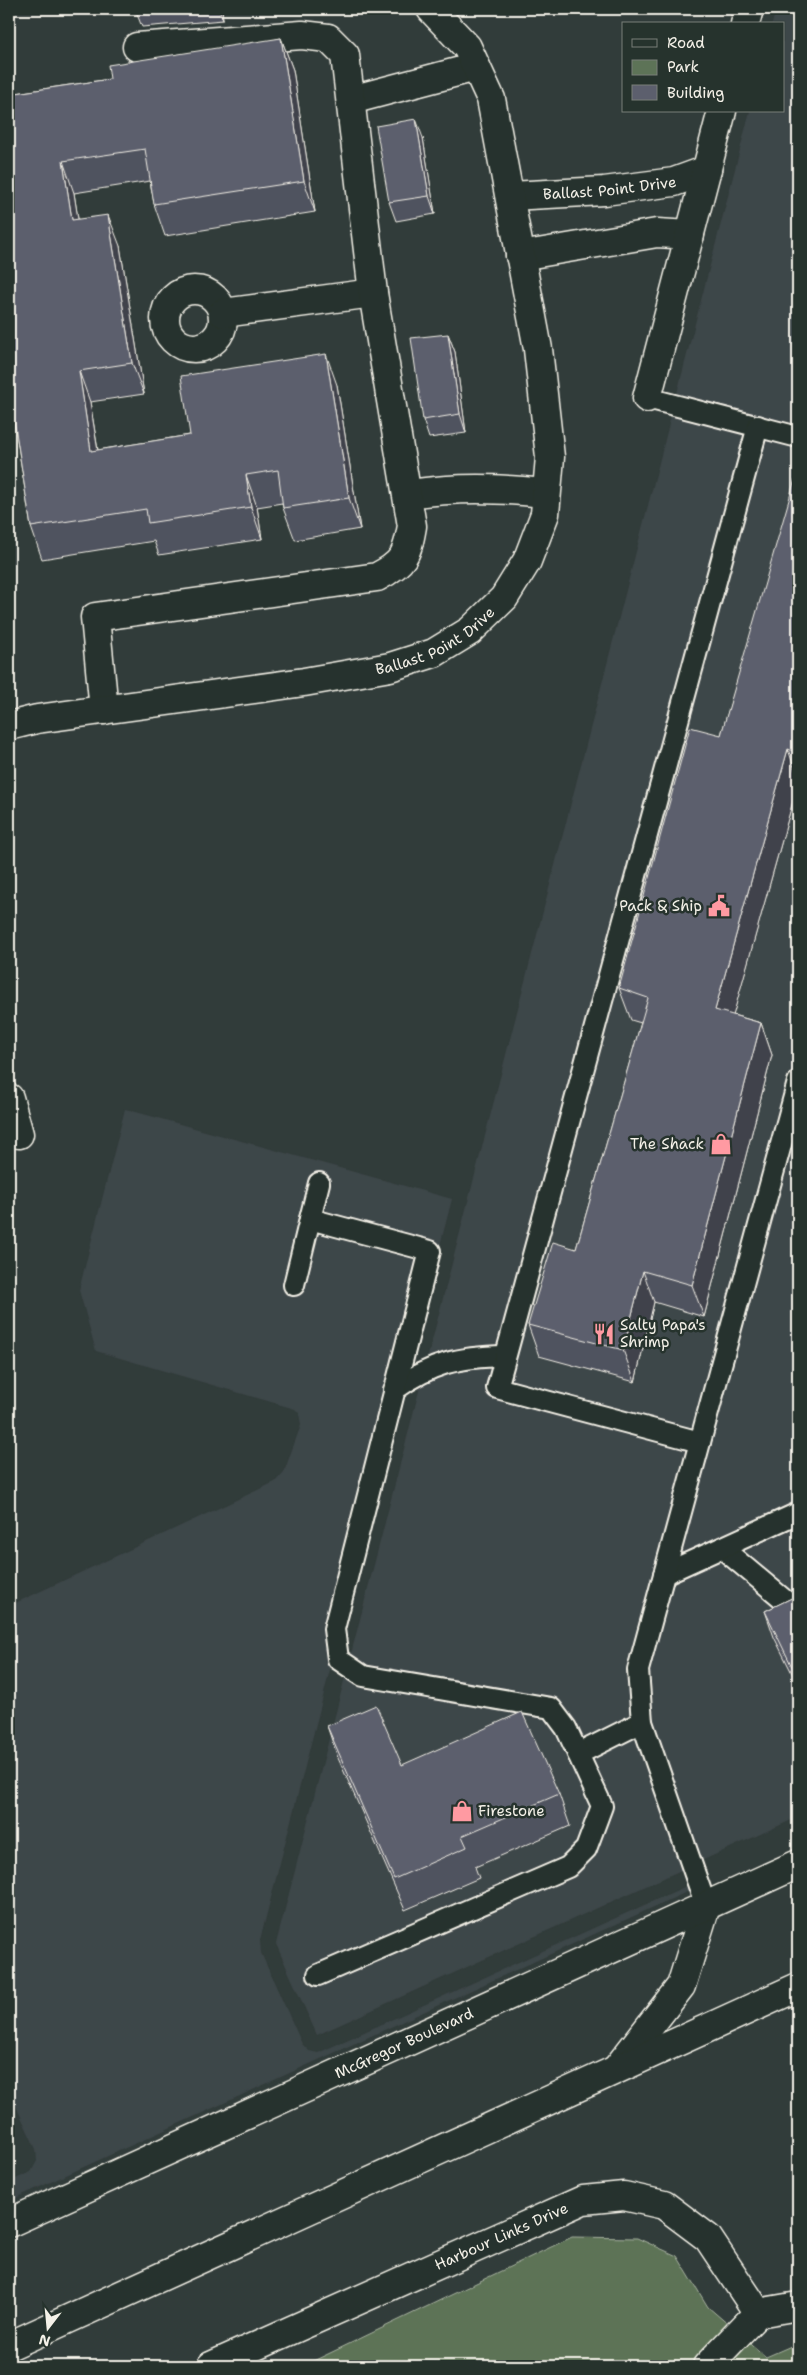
<svg xmlns="http://www.w3.org/2000/svg" width="807" height="2375" viewBox="0 0 807 2375" font-family="'Shantell Sans',sans-serif">
  <style>
    .built { fill: #3e4649 }
    .green { fill: #5d7357; stroke: #a8b2a0 }
    .lines { fill: none; stroke-linecap: round; stroke-linejoin: round }
    .lane-casing { stroke: #f4f1e8; stroke-width: 24 }
    .street-casing { stroke: #f4f1e8; stroke-width: 31 }
    .secondary-casing { stroke: #f4f1e8; stroke-width: 31 }
    .lane { stroke: #26332d; stroke-width: 20 }
    .street { stroke: #26332d; stroke-width: 28 }
    .secondary { stroke: #26332d; stroke-width: 28 }
    .wall { fill: #4f525e; stroke: #f4f1e8 }
    .shaded-wall { fill: #40424c; stroke: #f4f1e8 }
    .building { fill: #5c5f6d; stroke: #f4f1e8 }
    .labels { text-anchor: middle; dominant-baseline: central; stroke-width: 5; stroke-linejoin: round; paint-order: stroke }
    .street-label { font-size: 15px; fill: #f4f1e8; stroke: #26332d }
    .poi-label { font-size: 15px; fill: #f4f1e8; stroke: #26332d; text-anchor: end }
  </style>
  <rect width="100%" height="100%" fill="#313c3a"/>
  <filter id="ink" filterUnits="userSpaceOnUse"><feTurbulence type="fractalNoise" baseFrequency=".02" numOctaves="2"/><feDisplacementMap in="SourceGraphic" scale="10" xChannelSelector="R" yChannelSelector="G"/><feConvolveMatrix kernelMatrix="1 2 1 2 8 2 1 2 1" color-interpolation-filters="sRGB"/></filter>
  <g filter="url(#ink)">
    <g class="built">
      <path d="M776,9h22v1808l-481,218 -41,-91 474,-1833h33v-87h-11z"/>
      <path d="M125,1109l327,90 -192,741 1,13 41,91 7,7 9,2 375,-170 -2,7 -682,311v-19l22,-10 6,-11 -1,-12 -27,-58v-485l266,-124 9,-10 17,-47 -2,-12 -4,-4 -199,-58 -17,-61z"/>
    </g>
    <path class="green" d="M572,2237l65,1 40,18 31,51 58,50 32,-14v23h-495z"/>
    <g class="lines">
      <g class="lane-casing">
        <g id="lane">
          <path d="M647,398l151,39"/>
          <path d="M294,1285l16,-66"/>
          <path d="M394,1390c38,-27 64,-33 111,-34"/>
          <path d="M700,1442l-203,-54 261,-962"/>
          <path d="M722,1548l72,60 4,-1"/>
          <path d="M664,1574l134,-61"/>
          <path d="M578,1754l64,-32"/>
          <path d="M706,1906l-64,-184 -4,-52 160,-588"/>
          <path d="M318,1975l250,-108 18,-18 16,-43 -36,-78 -15,-20 -188,-32 -25,-17 -4,-30 96,-378 -120,-32 9,-36"/>
        </g>
      </g>
      <g class="street-casing">
        <g id="street">
          <path d="M745,24l4,-15"/>
          <path d="M351,100l125,-33"/>
          <path id="s1" d="M510,196l94,-5 70,-9 33,-12"/>
          <path d="M520,256l137,-23 33,2"/>
          <circle cx="194" cy="319" r="29"/>
          <path d="M223,313l150,-20"/>
          <path d="M647,398l75,-287"/>
          <path d="M408,494c51,-7 87,-6 138,-1"/>
          <path d="M104,710l-9,-93 282,-40c27,-14 30,-22 35,-51l-39,-233 -28,-238 -17,-17 -26,-3 -165,12"/>
          <path id="s2" d="M9,726l28,-7 267,-37 86,-15 44,-14 36,-22 34,-33 23,-37 18,-47 5,-57 -12,-108 -47,-250 -24,-52 -36,-38"/>
          <path d="M9,1098l10,36"/>
          <path id="s3" d="M211,2366l372,-166 41,-4 40,9 44,33 50,75"/>
          <path d="M707,2366l51,-53 40,-7"/>
        </g>
      </g>
      <g class="secondary-casing">
        <g id="secondary">
          <path d="M618,2067l63,-81 25,-80"/>
          <path id="s4" d="M9,2223l789,-359"/>
          <path d="M9,2346l789,-359"/>
        </g>
      </g>
      <use href="#lane" class="lane"/>
      <use href="#street" class="street"/>
      <use href="#secondary" class="secondary"/>
    </g>
    <g class="wall">
      <path d="M135,9h87l1,11 -81,7z"/>
      <path d="M281,38l12,32 22,142 -150,24 -11,-32 -4,-23 -76,12 4,26 42,27 24,148 -54,8 8,48 92,-15 147,-50 23,144 -65,11 -12,-32 -1,-5 -25,4 5,32 -103,16 -5,-14 -112,18 -11,-32 -20,-125 -2,1v-309l101,-15z"/>
      <path d="M423,138l12,76 -39,7 -7,-19z"/>
      <path d="M448,334l7,18 11,81 -37,5 -6,-18z"/>
      <path d="M798,480v303l-65,232 28,8 11,32 -68,262 -50,-15 -19,80 -96,-26 -11,-31 48,-76 65,-226 -10,-3 -12,-32 102,-253z"/>
      <path d="M798,1595v90l-24,-48 -9,-26z"/>
      <path d="M327,1726l75,39 157,29 11,32 -95,41 4,11 -74,32 -67,-152z"/>
    </g>
    <g class="shaded-wall">
      <path d="M219,9h3l1,11z"/>
      <path d="M281,38l12,32 22,142 -11,-31z"/>
      <path d="M416,119l7,19 12,76 -6,-18z"/>
      <path d="M63,161l11,32 9,58 -11,-31z"/>
      <path d="M108,215l12,31 24,148 -12,-31z"/>
      <path d="M448,334l7,18 11,81 -6,-19z"/>
      <path d="M326,354l11,31 23,144 -11,-31z"/>
      <path d="M79,371l11,31 13,80 -12,-31z"/>
      <path d="M246,475l11,32 5,32 -11,-32z"/>
      <path d="M788,749l10,30v4l-72,258 -11,-31z"/>
      <path d="M761,1023l11,32 -68,262 -12,-32z"/>
      <path d="M643,1271l11,31 -19,80 -12,-32z"/>
    </g>
    <g class="building">
      <path d="M281,38l23,143 -150,23 -9,-55 -82,12 9,59 36,-5 24,148 -53,8 12,80 99,-16 -9,-59 145,-22 23,144 -66,10 -5,-38 -32,5 5,32 -103,16 -2,-14 -115,18 -22,-138v-295l101,-15 -2,-14z"/>
      <path d="M416,119l13,77 -40,6 -13,-76z"/>
      <path d="M448,334l12,80 -37,6 -12,-82z"/>
      <path d="M795,479l3,1v273l-10,-4 -73,261 46,13 -69,262 -49,-14 -20,79 -95,-25 25,-83 23,7 72,-251 -29,-10 71,-261 31,8z"/>
      <path d="M798,1595v84l-33,-68z"/>
      <path d="M376,1705l26,60 120,-53 37,82 -97,42 5,11 -73,32 -67,-153z"/>
    </g>
  </g>
  <defs>
    <g id="civic-bare" transform="scale(1.725)"><path d="M-.6-6.5H3V-4.5H.6V-3L4-1V1h2V6H-6V1h2V-1L-.6-3ZM-1.2 2.5V6h2.4V2.5Z" fill="#ff9aa2" stroke="#26332d" stroke-width="2.5" paint-order="stroke"/></g>
    <g id="shop-bare" transform="scale(1.725)"><path d="M-5-2.5h2.3a2.7 3.5 0 0 1 5.4 0H5L5.5 6h-11ZM-1.5-2.5h3a1.5 2.3 0 0 0-3 0Z" fill="#ff9aa2" stroke="#26332d" stroke-width="2.5" paint-order="stroke"/></g>
    <g id="restaurant-bare" transform="scale(1.725)"><path d="M-5-6h1v4h1v-4h1v4h1v-4h1v5L-1.5 .5V6h-2V.5L-5-1ZM5-6V6H3V1.5H1.5Q1.5-4 5-6Z" fill="#ff9aa2" stroke="#26332d" stroke-width="2.5" paint-order="stroke"/></g>
  </defs>
  <g fill-rule="evenodd">
    <use href="#civic-bare" x="719" y="906"/>
    <use href="#shop-bare" x="721" y="1144"/>
    <use href="#restaurant-bare" x="604" y="1334"/>
    <use href="#shop-bare" x="462" y="1811"/>
  </g>
  <g class="labels">
    <g class="street-label">
      <text stroke="none"><textPath href="#s1" startOffset="100">Ballast Point Drive</textPath></text>
      <text stroke="none"><textPath href="#s2" startOffset="438">Ballast Point Drive</textPath></text>
      <text stroke="none"><textPath href="#s4" startOffset="434">McGregor Boulevard</textPath></text>
      <text stroke="none"><textPath href="#s3" startOffset="318">Harbour Links Drive</textPath></text>
    </g>
    <g class="poi-label">
      <text x="702" y="906">Pack &amp; Ship</text>
      <text x="704" y="1144">The Shack</text>
      <text x="620" y="1325" text-anchor="start">Salty Papa's<tspan x="620" dy="17">Shrimp</tspan></text>
      <text x="478" y="1811" text-anchor="start">Firestone</text>
    </g>
  </g>
  <rect width="807" height="2375" fill="none" stroke="#26332d" stroke-width="30"/>
  <rect x="15" y="15" width="777" height="2345" fill="none" stroke="#f4f1e8" stroke-width="2" filter="url(#ink)"/>
  <rect x="622" y="22" width="162" height="90" fill="#26332d" stroke="#787f78"/>
  <rect x="632" y="39" width="25" height="8" fill="#26332d" stroke="#787f78"/>
  <text x="667" y="48" font-size="15" fill="#f4f1e8">Road</text>
  <rect x="632" y="60" width="25" height="15" fill="#5d7357" stroke="#787f78"/>
  <text x="667" y="72" font-size="15" fill="#f4f1e8">Park</text>
  <rect x="632" y="85" width="25" height="15" fill="#5c5f6d" stroke="#787f78"/>
  <text x="667" y="98" font-size="15" fill="#f4f1e8">Building</text>
  <g transform="translate(48 2328) rotate(196)" stroke="#26332d" stroke-width="4" paint-order="stroke">
  <path d="M0-4L9 19L0 12L-9 19Z" fill="#f4f1e8"/>
  <text y="-8" font-size="14" font-weight="bold" text-anchor="middle" fill="#f4f1e8">N</text>
  </g>
</svg>
